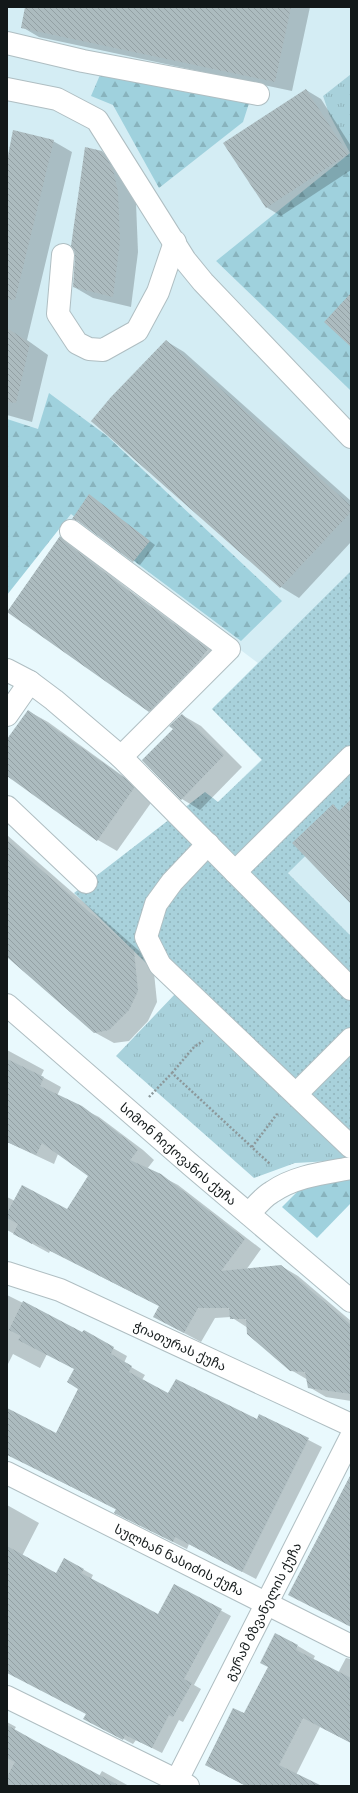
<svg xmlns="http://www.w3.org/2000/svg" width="358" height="1793" viewBox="0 0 358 1793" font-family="Rubik,'Noto Sans Georgian',sans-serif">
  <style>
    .built { fill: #d4edf4 }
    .grass { fill: url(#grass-tufts) }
    .forest { fill: url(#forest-firs) }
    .garden { fill: url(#garden-dots) }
    .shadow { fill: #0003 }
    .building { fill: url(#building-back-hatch) }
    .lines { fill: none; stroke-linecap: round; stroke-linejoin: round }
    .minor-casing { stroke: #afbec2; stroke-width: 24 }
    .path { stroke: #8c989b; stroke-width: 2.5; stroke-dasharray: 2 2; stroke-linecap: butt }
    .minor { stroke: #fff; stroke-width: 22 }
    .labels { text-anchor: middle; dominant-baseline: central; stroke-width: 3; stroke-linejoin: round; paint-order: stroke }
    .street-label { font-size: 13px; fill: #121819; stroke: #e9f9fd }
  </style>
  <defs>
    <pattern id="grass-tufts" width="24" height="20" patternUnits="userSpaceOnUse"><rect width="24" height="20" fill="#a8d1db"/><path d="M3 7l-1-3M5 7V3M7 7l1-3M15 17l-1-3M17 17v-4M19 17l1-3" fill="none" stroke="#90b3bb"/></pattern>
    <pattern id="forest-firs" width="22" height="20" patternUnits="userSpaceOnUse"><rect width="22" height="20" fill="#9fd1dd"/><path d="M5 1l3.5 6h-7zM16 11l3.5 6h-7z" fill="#88b3bd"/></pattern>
    <pattern id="garden-dots" width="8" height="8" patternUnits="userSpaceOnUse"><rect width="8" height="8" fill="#a8d1db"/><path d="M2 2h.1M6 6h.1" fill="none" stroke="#90b3bb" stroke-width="1.8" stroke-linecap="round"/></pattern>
    <pattern id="building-back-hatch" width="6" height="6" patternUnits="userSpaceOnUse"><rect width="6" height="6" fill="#acbbbf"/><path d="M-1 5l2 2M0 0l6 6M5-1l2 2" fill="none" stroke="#93a0a4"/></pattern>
  </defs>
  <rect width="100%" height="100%" fill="#e9f9fd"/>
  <path class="built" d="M7,7h344v67l-28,22 6,18 21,39 -134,108 135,130v545l-133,-134 44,-43 -50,-50 46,-46 -236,-177 -15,-25z"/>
  <g class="grass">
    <path d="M351,74v81l-22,-41 -6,-18z"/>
    <path d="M176,993l173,167 -54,3 -41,15 -138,-122z"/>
  </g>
  <g class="forest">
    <path d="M103,68l148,29 -8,25 -84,66 -46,-83 -22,-9z"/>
    <path d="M350,153l1,2v236l-135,-130z"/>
    <path d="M49,393l58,43 175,165 -41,40 -170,-127 -64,81v-176l31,10z"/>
    <path d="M351,1172v31l-34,35 -35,-31 22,-22z"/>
  </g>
  <path class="garden" d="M351,571v240l-63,62 63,63v224h-2l-275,-267 131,-101 13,10 44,-42 -50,-51z"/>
  <g class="shadow">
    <path d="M26,7h284l-18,84 -253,-54 -17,-10z"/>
    <path d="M306,90l15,9 30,47v24l-70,46 -15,-9z"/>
    <path d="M53,141l19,11 -45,188 21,15 -16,67 -25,-7v-250z"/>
    <path d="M102,152l19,11 15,40 2,49 -7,55 -38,-9 -19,-11z"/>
    <path d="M166,341l18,11 167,149v41l-52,56 -18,-11z"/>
    <path d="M90,496l65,49 -15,20 -57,-42z"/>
    <path d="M60,537l17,10 4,5 54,42 89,65 -58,62 -17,-10 -141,-100z"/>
    <path d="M28,711l20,11 97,70 8,8 -36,51 -19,-11 -91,-65v-34z"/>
    <path d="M182,715l19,11 41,41 -42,43 -18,-11 -8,-70z"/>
    <path d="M7,835l146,128 4,39 -9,19 -19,20 -15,2 -20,-11 -87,-76z"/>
    <path d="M7,1050l37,20 -3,6 20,11 -4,9 42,21 44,33 11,10 -7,9 31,16 83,64 -15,21 35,-4 17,10 53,45v80l-25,-4 -17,-10 -1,-7 -17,-10 -43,-42 -17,-11 -16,1 -14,24 -30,-16 -12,-20 -109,-55 -1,2 -42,-23v-33l8,4 52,10 22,-35 -31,-22 -4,10 -47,-22z"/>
    <path d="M7,1295l76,38 1,-1 43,24 -3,7 21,12 -3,5 27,14 88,27 3,-6 62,32 -66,132 -67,-35 -2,5 -58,-29 -12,-10 -110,-56v-45l49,25 23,-46 -3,-19 -29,-15 -7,14 -27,-14 -6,12z"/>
    <path d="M7,1505l32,18 -17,33 35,18 8,-15 28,16 -2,4 67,36 16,-30 57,31 -37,69 7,4 -18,33 -4,-2 -17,33 -26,-13 -3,4 -38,-20 -8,-10 -80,-42z"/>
    <path d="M298,1646l17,10 -2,4 25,13 8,-15 5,1v84l-31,-16 -24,48 23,11h-73l-40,-21z"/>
    <path d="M7,1722l9,5 -2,3 85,46 3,-5 27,15h-122z"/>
  </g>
  <g class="building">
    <path d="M25,7h266l-16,75 -254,-54z"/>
    <path d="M306,89l42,65 -82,54 -43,-65z"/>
    <path d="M13,130l41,10 -39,160 -8,-1v-138z"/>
    <path d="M85,147l17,4 11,18 5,23 2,49 -7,56 -40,-10 2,-31 -1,-6 -3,-4z"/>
    <path d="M351,293v54l-27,-25z"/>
    <path d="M7,328l23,15 -14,60 -9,-1z"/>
    <path d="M166,340l185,166v6l-71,76 -189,-167 20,-24z"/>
    <path d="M89,494l61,47 -17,21 -55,-41 -6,-2z"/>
    <path d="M60,536l4,5 54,42 90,66 -10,13 -49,50 -142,-100z"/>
    <path d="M28,710l98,69 8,9 -37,53 -90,-65v-37z"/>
    <path d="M182,714l42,41 -43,45 -39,-40 31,-31 -4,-3z"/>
    <path d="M351,799v105l-59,-61 41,-39 6,7z"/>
    <path d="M7,840l127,111 4,40 -9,19 -20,20 -15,3 -87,-76z"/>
    <path d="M7,1059l37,18 -4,9 42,20 44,33 12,11 -8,10 31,14 84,65 -24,32 60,-6 70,60v69l-43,-6 -3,-16 -15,-1 -43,-37 -1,-15h-16l-1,-11h-31l-14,25 -31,-16 6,-11 -126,-64 -1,2 -19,-10 5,-10 -11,-6v-5l15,-28 45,24 21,-33 -46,-33 -6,12 -29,-13z"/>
    <path d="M23,1301l59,31 2,-2 30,17 -3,7 21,12 -3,6 39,21 8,-14 81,40 2,-5 50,24 -67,134 -67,-35 -2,5 -59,-29 2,-4 -109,-54v-47l49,25 22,-44 -11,-7 7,-13 -56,-29 3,-4 -12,-6z"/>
    <path d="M351,1474v153l-63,-32z"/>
    <path d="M7,1546l49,27 8,-15 20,11 -3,4 77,41 16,-30 48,25 -38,70 8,4 -19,34 -4,-2 -17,33 -27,-13 -2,5 -40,-21 3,-5 -79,-41z"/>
    <path d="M275,1633l23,12 -2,5 55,28v65l-48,-25 -24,47 43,21h-76l-41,-21 28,-57 11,5 24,-46 -8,-4z"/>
    <path d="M7,1725l32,18 81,43h-113v-9l8,-15 -8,-4z"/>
  </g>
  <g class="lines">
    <g class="minor-casing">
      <g id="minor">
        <path d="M7,43l76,18 175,33"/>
        <path d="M7,89l50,10 40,21 88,140 18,22 148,155"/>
        <path d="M63,255l-5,59 19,29 12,6 14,1 34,-19 21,-39 17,-50"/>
        <path d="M71,531l158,118 -108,108"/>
        <path d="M7,670l23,12 24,18 67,57 230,232"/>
        <path d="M7,715l23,-33"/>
        <path d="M7,807l79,75"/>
        <path d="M208,844l-36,38 -16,22 -10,33 14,28 191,182"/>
        <path d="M235,872l116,-115"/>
        <path id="s1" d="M7,1005l185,161 159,135"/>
        <path d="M296,1094l55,-55"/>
        <path d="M249,1214c7,-8 14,-17 23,-22 23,-16 52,-19 79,-24"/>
        <path id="s2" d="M7,1273l53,17 291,135"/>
        <path id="s3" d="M7,1473l344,173"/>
        <path d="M7,1697l181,89"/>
        <path id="s4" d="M174,1786l177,-349"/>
      </g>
    </g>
    <g class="path">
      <path d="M172,1073l22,-26 9,-6"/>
      <path d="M149,1097l23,-24 98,91"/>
      <path d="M252,1147l25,-33v-2"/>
    </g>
    <use href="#minor" class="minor"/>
  </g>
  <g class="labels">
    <g class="street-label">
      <text stroke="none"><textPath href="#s1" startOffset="227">სიმონ ჩიქოვანის ქუჩა</textPath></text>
      <text stroke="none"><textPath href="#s2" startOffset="188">ჭიათურას ქუჩა</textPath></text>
      <text stroke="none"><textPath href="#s3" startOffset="193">სულხან ნასიძის ქუჩა</textPath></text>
      <text stroke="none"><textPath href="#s4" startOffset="196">გურამ ბზვანელის ქუჩა</textPath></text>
    </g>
  </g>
  <rect width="358" height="1793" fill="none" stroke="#121819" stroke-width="16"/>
</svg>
